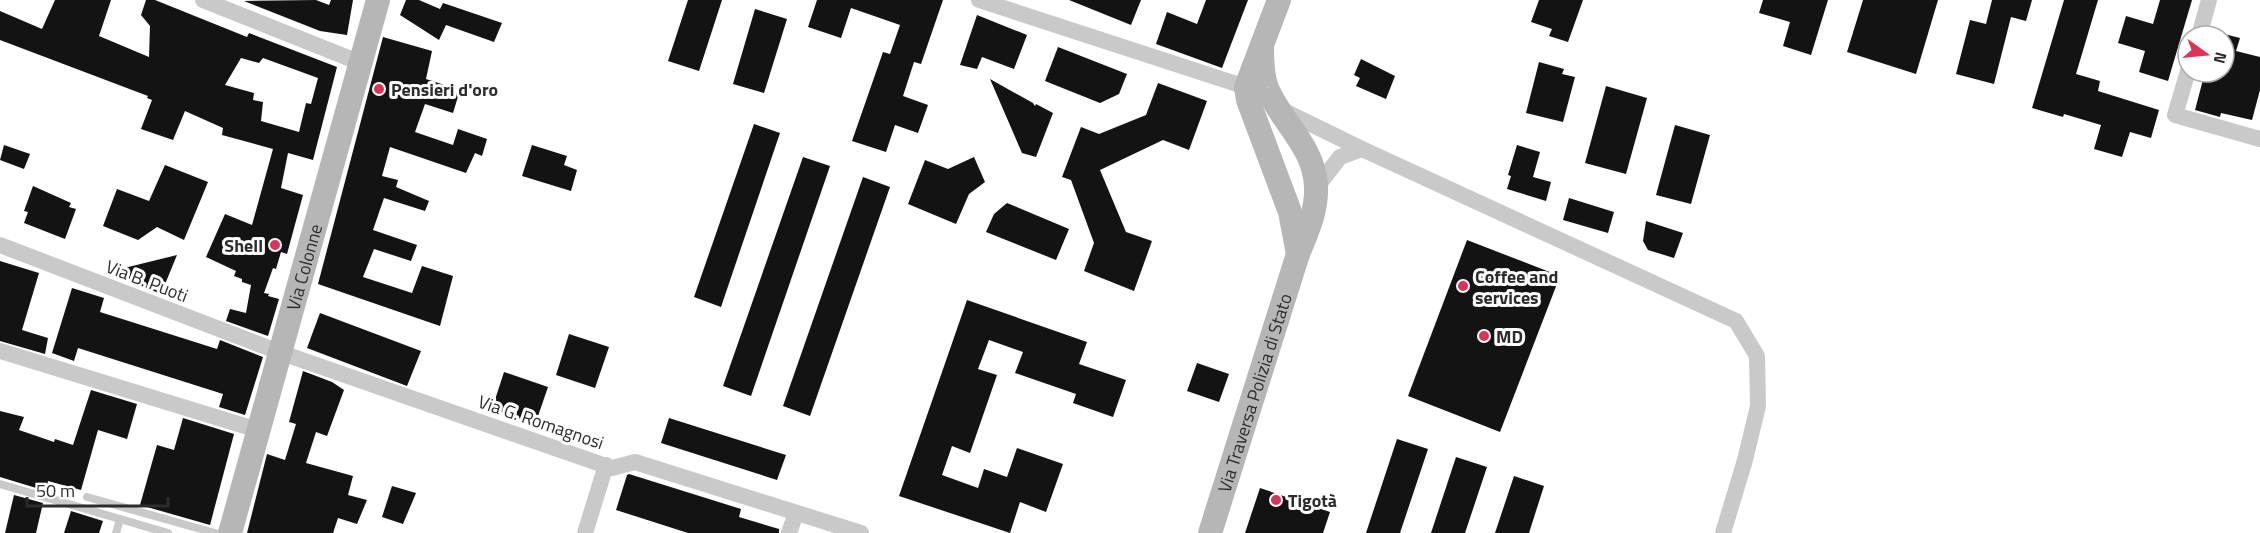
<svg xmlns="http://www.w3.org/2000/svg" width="2260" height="533" viewBox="0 0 2260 533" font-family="'Titillium Web',sans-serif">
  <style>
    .building { fill: #131313; fill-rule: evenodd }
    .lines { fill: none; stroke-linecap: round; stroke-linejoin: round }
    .lane { stroke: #c9c9c9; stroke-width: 8 }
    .street { stroke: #c9c9c9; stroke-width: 16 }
    .secondary { stroke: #b6b6b6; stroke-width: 24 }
    .poi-dot { fill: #df3259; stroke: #fff; stroke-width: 2 }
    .labels { text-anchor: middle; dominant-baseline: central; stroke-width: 6; stroke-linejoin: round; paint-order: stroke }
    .poi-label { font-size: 18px; font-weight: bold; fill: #2c2c2c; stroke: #fff; text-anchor: start }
    .street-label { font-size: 18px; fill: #2c2c2c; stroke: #fff }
  </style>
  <rect width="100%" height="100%" fill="#fff"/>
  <g class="building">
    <path d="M55,0h56l-12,36 50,21 1,-31 -9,-11 5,-15h9l92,37 2,-4 88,34 -24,93 -25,-7 -7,35 22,7 -16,59 -6,-2 -5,17 -3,-1 -9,25 5,1 -1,2 11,3 -11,37 -42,-15 4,-12 16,4 5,-28 -9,-3v-3l-8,-3 2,-5 -30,-14 19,-43 27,11 21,-76 -51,-14 1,-7 -38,-17 -12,29 -32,-11 11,-29 -5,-2 1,-2 -148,-56v-29l42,18zM241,58l18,5 4,-5 55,20 -7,26 -5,-1 -7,29 -38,-11 2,-19 -10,-2 1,-7 -29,-8z"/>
    <path d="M316,0l13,5 2,-5h22l-6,35 -27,-4 -76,-30z"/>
    <path d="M406,0h13l21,9 3,-6 59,20 -8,19 -48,-17 -7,15 -39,-25z"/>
    <path d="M688,0h34l-23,71 -31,-10z"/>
    <path d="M817,0h126l-22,64 -7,-2 -11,34 25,9 -10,28 -23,-8 -9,27 -34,-11 31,-89 7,2 10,-29 -49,-17 -10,30 -33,-11z"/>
    <path d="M1069,0h72l-10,25z"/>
    <path d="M1206,0h42l-26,68 -66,-24 11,-32 30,12z"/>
    <path d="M1539,0h44l-15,42 -19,-6 3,-7 -21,-7z"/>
    <path d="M1763,0h65l-17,55 -28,-9 7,-24 -31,-9z"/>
    <path d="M1863,0h75l-22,74 -69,-22z"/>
    <path d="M1992,0h40l-6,21 -15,-4 -17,67 -38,-10 14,-54 16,4z"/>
    <path d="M2064,0h34l-22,74 24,7 -2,10 61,19 -8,28 -21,-6 -8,25 -28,-8 7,-24 -37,-11 -1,3 -31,-9z"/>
    <path d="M2160,0h32l-24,81 -29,-9 6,-21 -27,-8 8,-27 27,8z"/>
    <path d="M755,9l32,10 -23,74 -31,-9z"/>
    <path d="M977,15l50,20 -13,34 -32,-12 -5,12 -17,-4z"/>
    <path d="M2224,34l16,4 -4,13 24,6v33l-8,30 -31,-7 -1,4 -25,-7 10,-38h19z"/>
    <path d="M383,37l49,14 -6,28 34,11 -7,23 -28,-9 -10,28 38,13 5,-16 29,10 -5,17 -7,-3 -9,20 -76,-26 -8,29 16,4 -2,7 33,14 -4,10 -41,-13 -11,32 44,15 -6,16 -37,-12 -11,28 49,16 10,-27 31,10 -13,50 -122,-42z"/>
    <path d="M1058,47l69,27 -8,20 -19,9 -55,-22z"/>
    <path d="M1361,59l34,17 -9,23 -30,-13 4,-8 -6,-3z"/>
    <path d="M1539,62l25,7 -2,5 13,3 -12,45 -37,-9z"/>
    <path d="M990,79l43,24 2,3 1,-2 17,9 -17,44 -14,-4z"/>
    <path d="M1158,83l49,18 -18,49 -26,-10 -63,30 26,62 26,9 -18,50 -50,-20 10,-28 -23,-63 -9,-3 19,-50 18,7 47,-19z"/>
    <path d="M1606,86l41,12 -21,76 -41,-11z"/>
    <path d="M754,124l26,9 -59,174 -27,-10z"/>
    <path d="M1675,125l35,10 -19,69 -35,-9z"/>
    <path d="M4,145l26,9 -6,15 -24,-9z"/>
    <path d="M532,145l35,11 -3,9 13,5 -6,21 -49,-15z"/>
    <path d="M1517,145l23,7 -7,25 18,5 -5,19 -39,-12 4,-13 -3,-1z"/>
    <path d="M803,157l27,9 -79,230 -28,-10z"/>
    <path d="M974,157l11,25 -16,12 -13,30 -48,-20 17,-44 23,9z"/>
    <path d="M165,165l43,17 -24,58 -27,-13 -19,13 -35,-14 14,-37 32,12z"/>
    <path d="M863,177l27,10 -80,229 -27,-10z"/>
    <path d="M33,186l38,17 -2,4 7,2 -11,30 -41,-16 4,-11 -4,-1z"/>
    <path d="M1569,198l45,14 -6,21 -45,-13z"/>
    <path d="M1007,203l62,26 -13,31 -70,-28 8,-18z"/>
    <path d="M1646,221l37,12 -9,25 -26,-8 -5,-9z"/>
    <path d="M1467,240l93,36 -60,156 -92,-36z"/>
    <path d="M177,255l-16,39 -53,-22z"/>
    <path d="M0,261l39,12 -17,57 26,8 -3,16 -45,-13z"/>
    <path d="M72,288l32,10 -4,14 117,37 3,-9 43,17 -18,58 -26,-8 4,-13 -145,-46 -4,13 -22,-8z"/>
    <path d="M967,300l120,42 -8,22 47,16 -13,37 -40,-14 3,-9 -61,-21 8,-21 -34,-12 -11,29 19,6 -27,78 -18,-7 -10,29 36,13 6,-19 23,8 10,-29 46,16 -17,48 -26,-10 -10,31 -111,-37z"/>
    <path d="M320,313l101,38 -14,35 -100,-38z"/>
    <path d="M569,334l40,13 -14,41 -39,-13z"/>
    <path d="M1197,363l32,11 -10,28 -32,-11z"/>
    <path d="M303,371l29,11 12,8 -17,46 -11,-4 -10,31 47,13 -5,19 19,5 -10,24 -19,-6 -5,15h-86l20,-79 18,6 11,-36 -7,-2z"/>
    <path d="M504,372l44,15 -11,32 -14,-5 -2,5 -29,-10z"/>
    <path d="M91,390l46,14 -10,35 -29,-9 -17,60 -33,-9 -2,10 -46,-14v-66l24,6 -5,13 35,12 1,-3 18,6z"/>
    <path d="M183,418l51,16 -24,91 -70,-20 17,-60 17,5z"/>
    <path d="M669,418l117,37 -9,25 -116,-37z"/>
    <path d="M1397,439l31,10 -28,84h-34z"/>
    <path d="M1456,457l31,10 -22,66h-34z"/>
    <path d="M629,474l112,35 -2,8 40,12v4h-91l-72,-23 11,-35z"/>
    <path d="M1514,476l30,10 -15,47h-34z"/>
    <path d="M392,486l24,7 -13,31 -21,-7z"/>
    <path d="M1260,488l70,24 -7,21h-78z"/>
    <path d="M14,495l29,8 -7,30h-31z"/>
    <path d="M71,511l32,10 -4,12h-35z"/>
  </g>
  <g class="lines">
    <g class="lane">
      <path d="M0,484l168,49"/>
      <path d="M87,497l128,36"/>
      <path d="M116,533l4,-14"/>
    </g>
    <g class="street">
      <path d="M203,0l158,63"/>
      <path d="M979,0l267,87"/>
      <path d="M2199,36l10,-36"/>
      <path d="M2188,71l-13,44 85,24"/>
      <path d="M1280,109l82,40 374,172 21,35 1,50 -13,54 -22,73"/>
      <path d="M1316,188l24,-31 22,-8"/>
      <path d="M0,245l279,107 333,116 23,-6 226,71"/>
      <path d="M0,351l258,79"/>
      <path d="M585,533l21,-68"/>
      <path d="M789,533l7,-20"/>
    </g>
    <g class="secondary">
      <path d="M1279,0l-33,87 2,13 42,112 8,42"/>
      <path id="s1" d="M230,533l148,-533"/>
      <path id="s2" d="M1210,533l88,-279c9,-22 19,-43 18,-67 -1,-40 -35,-65 -49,-99 -5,-13 -5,-28 -5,-41"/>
    </g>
  </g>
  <g class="poi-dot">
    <circle cx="379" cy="89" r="6"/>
    <circle cx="275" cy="245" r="6"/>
    <circle cx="1463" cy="286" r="6"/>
    <circle cx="1484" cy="336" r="6"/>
    <circle cx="1276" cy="500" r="6"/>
  </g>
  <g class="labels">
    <g class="poi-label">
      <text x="391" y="89">Pensieri d'oro</text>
      <text x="263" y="245" text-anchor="end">Shell</text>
      <text x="1475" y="276">Coffee and<tspan x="1475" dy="21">services</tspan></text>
      <text x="1496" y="336">MD</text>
      <text x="1288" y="500">Tigotà</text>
    </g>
    <g class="street-label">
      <text stroke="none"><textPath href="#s1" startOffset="276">Via Colonne</textPath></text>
      <text transform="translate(147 281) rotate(21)">Via B. Puoti</text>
      <text stroke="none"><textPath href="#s2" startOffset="147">Via Traversa Polizia di Stato</textPath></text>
      <text transform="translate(541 422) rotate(19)">Via G. Romagnosi</text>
    </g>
  </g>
  <g transform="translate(2206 54) rotate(105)"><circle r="28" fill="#ffffff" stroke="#ababab" stroke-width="1.5"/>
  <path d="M0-4.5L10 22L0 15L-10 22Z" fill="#df3259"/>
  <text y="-9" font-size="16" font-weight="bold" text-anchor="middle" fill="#2c2c2c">N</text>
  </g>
  <path d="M27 497v9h141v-9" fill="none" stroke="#2c2c2c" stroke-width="3"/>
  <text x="36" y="497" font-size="18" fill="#2c2c2c" stroke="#ffffff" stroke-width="4.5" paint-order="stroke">50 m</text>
</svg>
